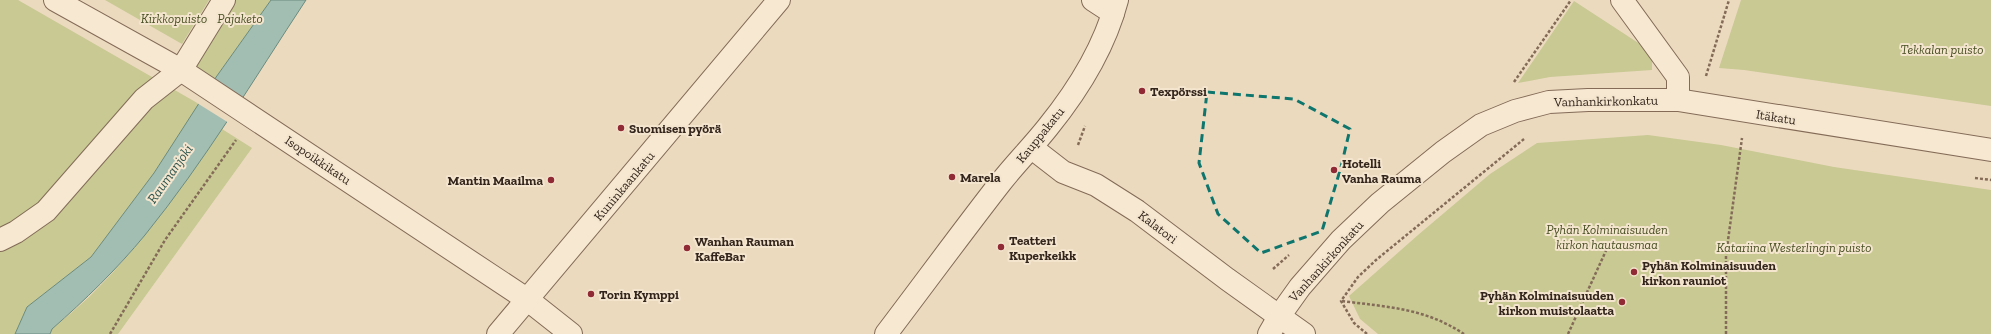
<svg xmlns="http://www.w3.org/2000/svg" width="1991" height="334" viewBox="0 0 1991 334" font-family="'Zilla Slab',serif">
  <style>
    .green { fill: #c8c993 }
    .water { fill: #a2beb3; stroke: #6a8b7f }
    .pier { fill: #ecdabf }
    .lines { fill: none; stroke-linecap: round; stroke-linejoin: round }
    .minor-casing { stroke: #836b58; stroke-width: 24 }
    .path { stroke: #836b58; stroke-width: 2.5; stroke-dasharray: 3 2; stroke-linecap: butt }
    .minor { stroke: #f7e8d1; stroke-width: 22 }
    .marked { fill: none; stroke: #0f766e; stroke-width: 3; stroke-dasharray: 8 5; stroke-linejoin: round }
    .poi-dot { fill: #902a35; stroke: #f4e5ce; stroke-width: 1.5 }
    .labels { text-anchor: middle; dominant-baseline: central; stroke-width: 4; stroke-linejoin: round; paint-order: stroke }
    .park-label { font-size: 13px; font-style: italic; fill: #484f23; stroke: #f4e5ce }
    .poi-label { font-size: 13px; font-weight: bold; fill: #33251c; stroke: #f4e5ce; text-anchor: start }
    .street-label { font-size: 13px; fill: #33251c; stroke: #f4e5ce }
    .water-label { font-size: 14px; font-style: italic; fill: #2c534d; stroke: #f4e5ce }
  </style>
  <rect width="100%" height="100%" fill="#ecdabf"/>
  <g class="green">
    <path d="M0,0h18l181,104 -45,69 -63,84 -64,50 -12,27h-15v-83l16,-7 -16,-14z"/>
    <path d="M105,0h104l-27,44z"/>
    <path d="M234,0h37l-57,80 -21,-15z"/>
    <path d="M1741,0h250v106l-247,-36 -25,-2z"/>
    <path d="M1574,1l69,45 9,10v14l-102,7 -32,6z"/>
    <path d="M222,129l30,19 -134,186h-68l2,-5c12,-10 25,-21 37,-32 51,-50 93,-109 133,-168z"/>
    <path d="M1648,135l73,10 113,22 157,23v144h-613l-18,-15 -11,-23 69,-61 72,-61 47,-31z"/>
  </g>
  <path class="water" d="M271,0h35c-52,79 -101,161 -161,235 -28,34 -60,65 -93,94l-2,5h-35l12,-27 64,-50 63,-84 60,-93z"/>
  <path class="pier" d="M213,79l31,19 -15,25 -32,-20z"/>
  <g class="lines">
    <g class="minor-casing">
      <g id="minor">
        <path d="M55,0l126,70 347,230 43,34"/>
        <path d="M1093,0l20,13"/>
        <path d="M1622,0l56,77v23"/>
        <path d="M1032,148l31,24 33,13 41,26 90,68 77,55"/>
        <path d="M0,240l16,-8 30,-21 98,-112 37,-29 43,-70"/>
        <path d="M498,334l281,-334"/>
        <path d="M886,334c38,-50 76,-102 115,-152 15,-19 32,-36 47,-55 30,-37 57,-81 69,-127"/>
        <path d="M1269,334l11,-19 20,-28 41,-47 39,-37 63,-51 38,-27 34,-14 34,-9 39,-2h90l313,50"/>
      </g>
    </g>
    <g class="path">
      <path d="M1706,76l23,-76"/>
      <path d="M1514,82l57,-82"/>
      <path d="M1078,145l7,-19"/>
      <path d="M1975,178l16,2"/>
      <path d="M1273,269l16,-14"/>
      <path d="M1342,301c45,6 83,7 122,33"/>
      <path d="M110,334l55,-94 71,-100"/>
      <path d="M1367,334l-13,-11 -13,-22 17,-24 18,-17 148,-121"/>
      <path d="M1568,334l41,-90"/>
      <path d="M1726,334v-79l16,-117"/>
    </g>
    <use href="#minor" class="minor"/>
  </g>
  <path class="marked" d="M1207,92l87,7 56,30 -9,38 -19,64 -61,22 -43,-39 -19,-51z"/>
  <g class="poi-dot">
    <circle cx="1142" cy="91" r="4"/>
    <circle cx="621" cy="128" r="4"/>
    <circle cx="1334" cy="170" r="4"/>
    <circle cx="952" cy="177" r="4"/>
    <circle cx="551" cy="180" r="4"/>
    <circle cx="1001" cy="247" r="4"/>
    <circle cx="687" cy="248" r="4"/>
    <circle cx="1634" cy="272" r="4"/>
    <circle cx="591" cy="294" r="4"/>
    <circle cx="1622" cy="302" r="4"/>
  </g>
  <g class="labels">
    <g class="park-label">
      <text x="174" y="18">Kirkkopuisto</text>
      <text x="240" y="18">Pajaketo</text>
      <text x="1942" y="49">Tekkalan puisto</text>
      <text x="1607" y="229">Pyhän Kolminaisuuden<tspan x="1607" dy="15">kirkon hautausmaa</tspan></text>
      <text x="1794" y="247">Katariina Westerlingin puisto</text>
    </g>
    <g class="poi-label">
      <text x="1150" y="91">Texpörssi</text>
      <text x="629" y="128">Suomisen pyörä</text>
      <text x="1342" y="163">Hotelli<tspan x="1342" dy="15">Vanha Rauma</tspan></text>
      <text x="960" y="177">Marela</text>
      <text x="543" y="180" text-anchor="end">Mantin Maailma</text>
      <text x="1009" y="240">Teatteri<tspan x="1009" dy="15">Kuperkeikk</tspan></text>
      <text x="695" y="241">Wanhan Rauman<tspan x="695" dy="15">KaffeBar</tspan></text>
      <text x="1642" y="265">Pyhän Kolminaisuuden<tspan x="1642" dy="15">kirkon rauniot</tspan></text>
      <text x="599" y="294">Torin Kymppi</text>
      <text x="1614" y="295" text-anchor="end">Pyhän Kolminaisuuden<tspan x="1614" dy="15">kirkon muistolaatta</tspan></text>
    </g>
    <g class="street-label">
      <text transform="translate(1606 101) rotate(-1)">Vanhankirkonkatu</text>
      <text transform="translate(1776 117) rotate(9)">Itäkatu</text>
      <text transform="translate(1040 135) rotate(-51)">Kauppakatu</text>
      <text transform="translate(318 160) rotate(34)">Isopoikkikatu</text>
      <text transform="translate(624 186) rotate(-50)">Kuninkaankatu</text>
      <text transform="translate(1158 227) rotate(37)">Kalatori</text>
      <text transform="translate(1326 261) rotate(-48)">Vanhankirkonkatu</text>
    </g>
    <g class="water-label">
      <text transform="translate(170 174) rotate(-55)">Raumanjoki</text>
    </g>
  </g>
</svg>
